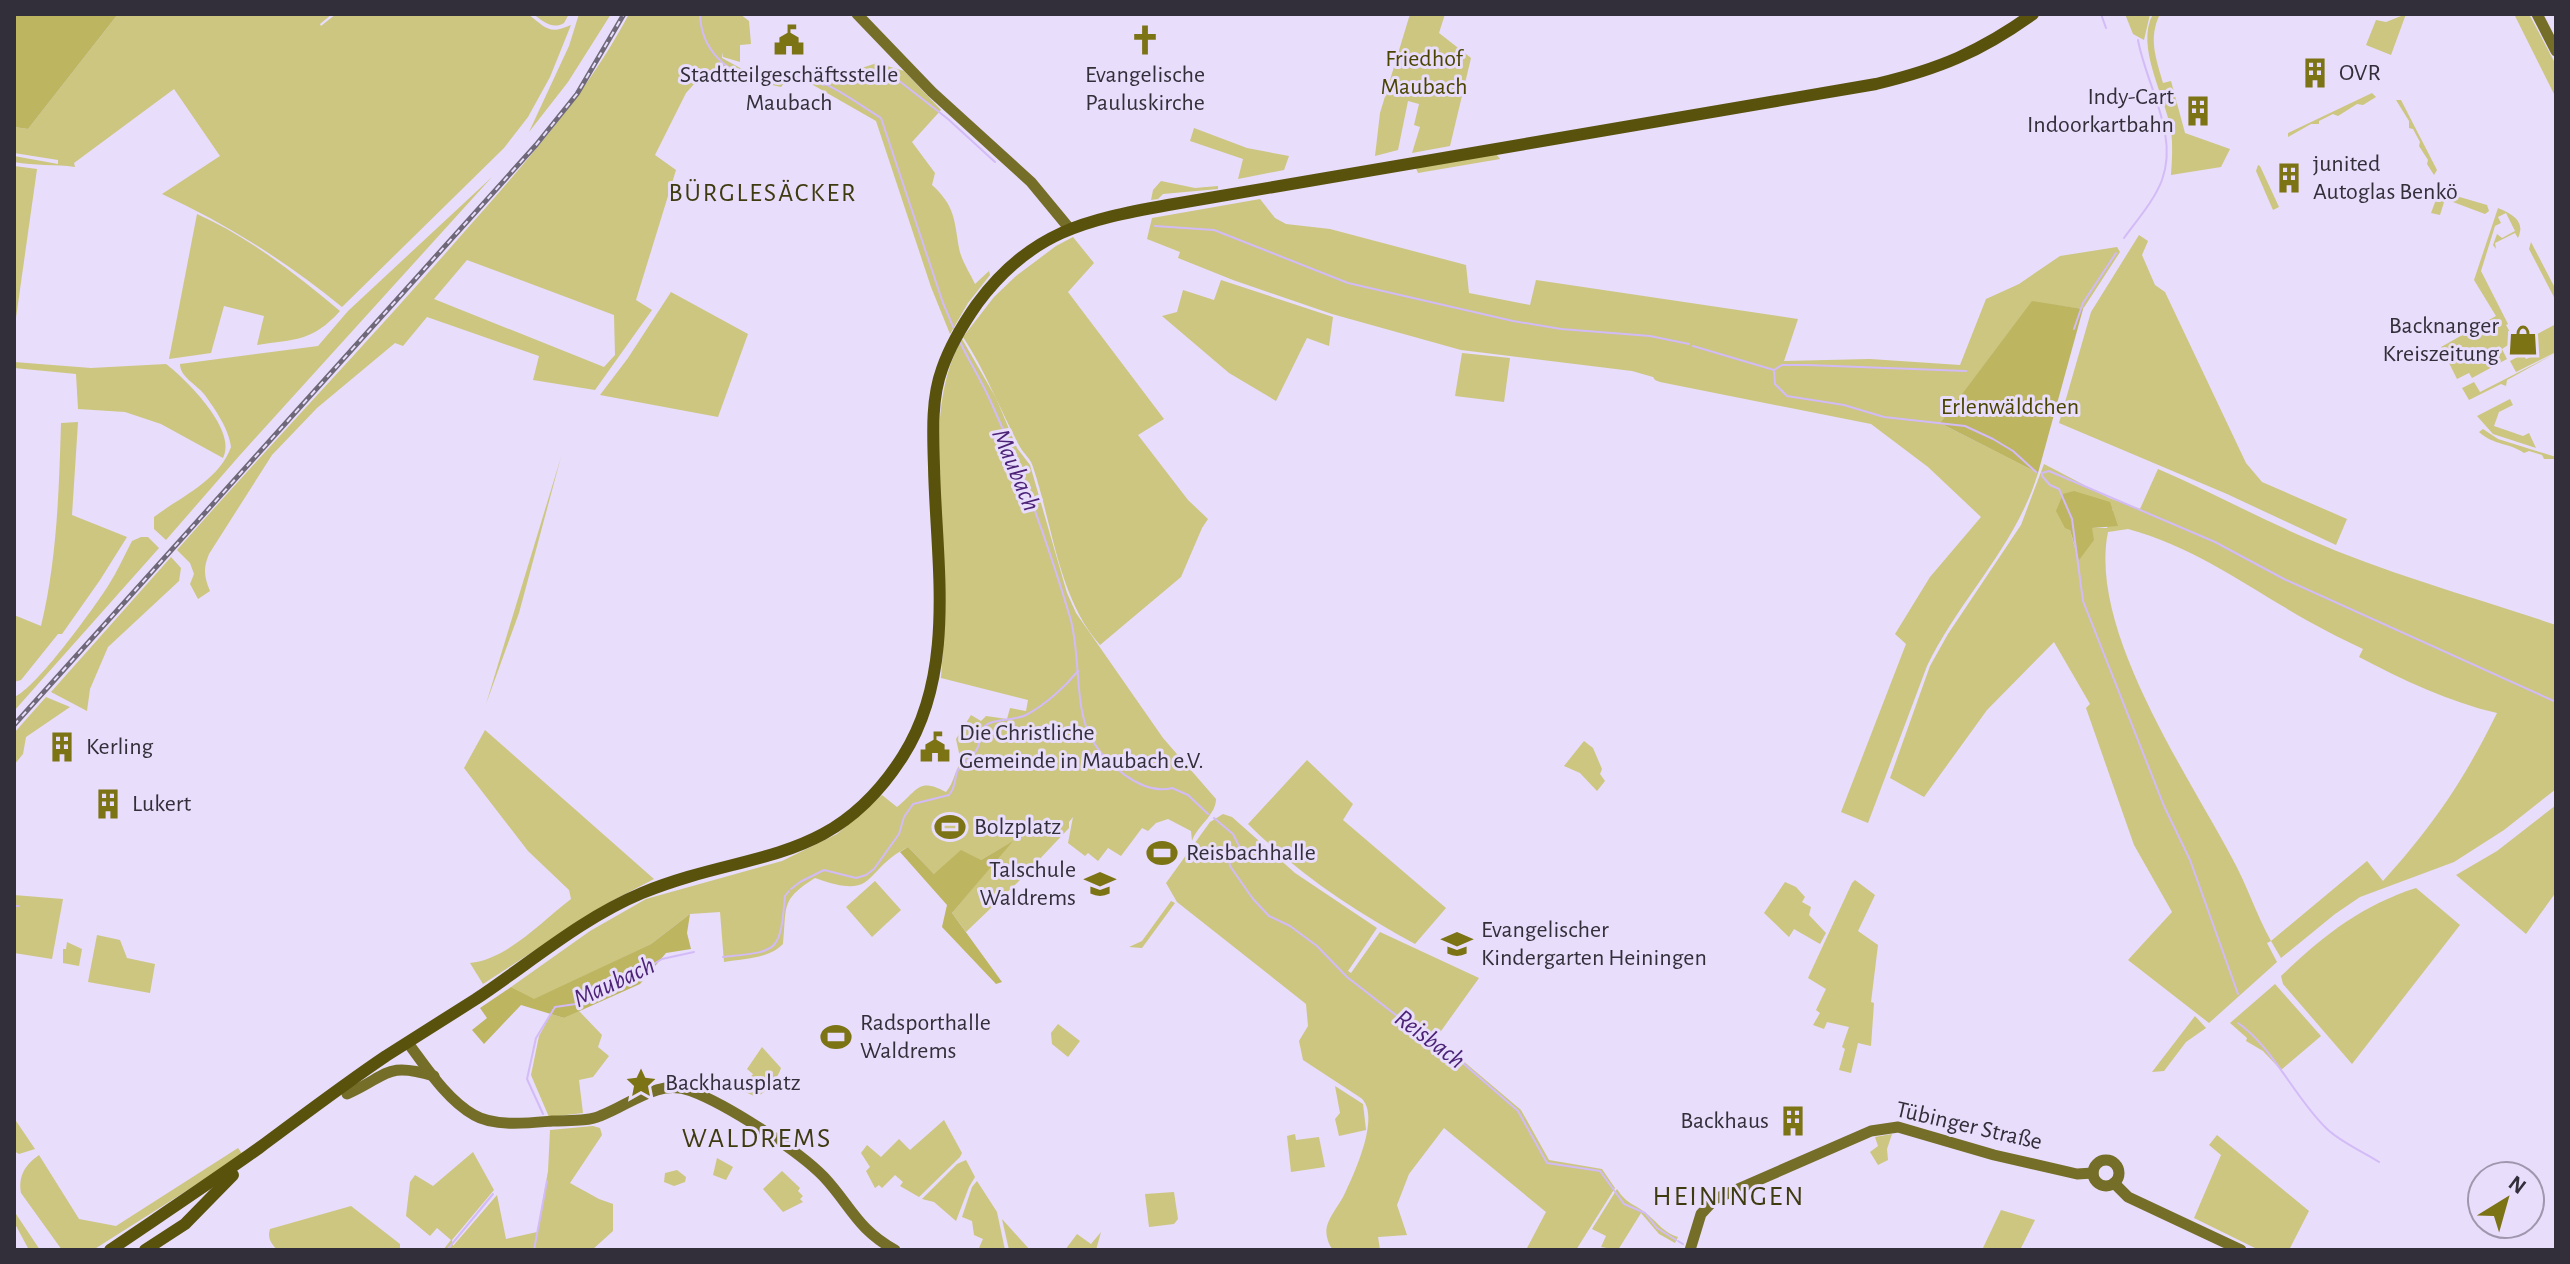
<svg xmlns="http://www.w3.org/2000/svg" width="2570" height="1264" viewBox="0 0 2570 1264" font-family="'Alegreya Sans',sans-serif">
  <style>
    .green { fill: #ccc680; fill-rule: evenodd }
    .forest { fill: #bdb560 }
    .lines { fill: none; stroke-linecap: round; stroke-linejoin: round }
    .stream { stroke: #d3bbf7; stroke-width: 2 }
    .secondary { stroke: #756e28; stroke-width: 11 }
    .primary { stroke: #59520d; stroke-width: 12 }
    .rail-casing { stroke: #6e6879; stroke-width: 5 }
    .rail { stroke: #e8ddfb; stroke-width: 2; stroke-dasharray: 6; stroke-linecap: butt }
    .labels { text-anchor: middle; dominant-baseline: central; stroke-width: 6; stroke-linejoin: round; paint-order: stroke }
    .park-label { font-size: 24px; fill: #4a4400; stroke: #e8ddfb }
    .poi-label { font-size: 24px; fill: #332f3a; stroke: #e8ddfb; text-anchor: start }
    .street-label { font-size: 24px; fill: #332f3a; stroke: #e8ddfb }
    .neighbourhood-label { font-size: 26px; letter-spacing: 2px; fill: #3f3b11; stroke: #e8ddfb }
    .water-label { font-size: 26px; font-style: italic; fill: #4c2377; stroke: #e8ddfb }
    .quarter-label { font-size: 28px; letter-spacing: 2px; fill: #3f3b11; stroke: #e8ddfb }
  </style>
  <rect width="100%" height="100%" fill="#e8ddfb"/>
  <g class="green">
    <path d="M118,14h214l-12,10 1,2 15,-12h192c18,14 21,21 43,11l-21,52 -22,40 -24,31 -162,159c-55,-45 -115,-83 -180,-113l58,-38 -46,-67 -100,74 1,4c-20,-3 -40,-1 -61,-5v-6l44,8v-4l-44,-7v-26l14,2z"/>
    <path d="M533,14h36l-5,9c-12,7 -21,-2 -31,-9z"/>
    <path d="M579,14h32l-43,68 -39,50 40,-86z"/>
    <path d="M629,14h111l9,7 2,23 -11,1v17l-17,-5v-5l-1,6 20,11 51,3 -12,15 -58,-13h-20l-17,19 -31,62 21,15 -40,130 16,10 -57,80 -62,-10 6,-24 -112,-39 -24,29 -8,-3 -78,65 -45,47 -63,99c-6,14 -5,23 1,37l-12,8 -8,-15 4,-10 -4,-11 -13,-13c95,-108 194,-211 288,-319 61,-69 121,-136 164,-217zM467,260l147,55 1,40 -11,12 -170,-68z"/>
    <path d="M1410,14h35l-6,19 32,25 -21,88 -38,7 8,-26 -6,-2 5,-21 -11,-3 -10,49 -23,6 5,-43z"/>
    <path d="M2125,14h25l-6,26 -11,-6z"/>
    <path d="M2153,14h7c-12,24 -4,44 3,69l8,-2 14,52 45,16 -9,18 -50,8c1,-15 2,-30 0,-45 -6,-34 -36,-84 -18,-116z"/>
    <path d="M2406,14l-15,41 -25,-10 10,-25 10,2z"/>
    <path d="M2514,14h15l27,51v33z"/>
    <path d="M877,63l27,8 37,39 -29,32 23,31 -3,12c23,21 22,34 27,63 2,12 11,25 16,36l14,-13 1,4 -22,28 -18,31 -19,-47 -55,-166 -70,-40 5,-7 13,6z"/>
    <path d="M2372,93l4,4 -13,8 -6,-1 -19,12 -5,-2 -14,7v3h-8l-23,13v-4z"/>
    <path d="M2396,100h5l36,70 -3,5 -7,-11 1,-4 -9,-14 1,-4 -7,-13 -4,-1v-7z"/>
    <path d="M1194,128l53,20 42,8 -5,14 -46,9 5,-20 -53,-18z"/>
    <path d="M1496,154l4,5 -82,14 -3,-7z"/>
    <path d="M2258,165l2,1 19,41 -6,3 -17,-39z"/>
    <path d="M14,166l23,3 -23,163z"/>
    <path d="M492,177l-252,278 -74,85 -12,-11v-12c26,-20 65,-36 77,-70 -2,-18 -16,-38 -27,-53 -8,-10 -24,-17 -24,-30l138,-18 30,-35z"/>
    <path d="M1161,181l34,7 23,-2v3l-55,5 -5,5 -7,1 2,-10z"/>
    <path d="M2446,193l41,12 2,6 -4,3 -40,-15 -5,16 -9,-2 6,-16z"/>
    <path d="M1260,199l15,19 11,6 44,5 136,36 3,28 61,12 6,-25 262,39 -14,42 86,-2 90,6 26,-66 33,-15 41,-28 57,-9 3,5 -37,57 -51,-7 -92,121 98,50c-22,73 -78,125 -111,193l-59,157 -27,-11 65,-168 -11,-10 35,-57 51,-60 -53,-50 -57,-43 -211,-42 -5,-2 -2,-3 -21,-6 -171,-21 -129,-36 -99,-34 -55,-22 2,-6 -33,-13 5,-21z"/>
    <path d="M2498,208c14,6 28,13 20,30l-3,-5 -20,10 1,6 -3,-4 4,-11 5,4 13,-7 -9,-18 -8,4 3,6 -6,3 -14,45 27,53 -2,1 6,11 -3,2 2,5 -9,6 5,10 -35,19 -3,-5 -12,6 -16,-32 55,-31 -22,-36z"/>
    <path d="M197,214c52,23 100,61 143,97 -28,31 -45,28 -83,34l7,-29 -40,-10 -13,47 -42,6z"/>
    <path d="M2139,235l9,6 -6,14 13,30 10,7 81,171 16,19 85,37 -11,26 -109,-51 -168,-71 32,-111z"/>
    <path d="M1073,237l21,26 -26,29 96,127 -26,16 50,65 20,19 -6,9 -21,49 -81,68c-42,-48 -47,-119 -67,-178 -2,-8 -9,-13 -13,-20 -20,-37 -34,-75 -57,-110l31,-40 22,-21 40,-30z"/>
    <path d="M2531,242l25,48v11l-27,-52z"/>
    <path d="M1221,280l112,37 -4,29 -22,-8 -31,63 -47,-28 -67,-57 15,-4 6,-22 31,10z"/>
    <path d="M671,292l77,42 -30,83 -118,-22 28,-37z"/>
    <path d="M2556,324v28l-40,20 -6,-11 13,-7 3,5 11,-5 -7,-16z"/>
    <path d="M962,339l34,59 21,50 13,17 37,128 9,20 87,125 53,61c0,16 -19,27 -24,42l-1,-10 -23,-12 -12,4 -8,8 -6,-3 -21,28 -13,-8 -10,13 -10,-8 -3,3 -17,-13 5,-26 -4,5v6l-51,54 -52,50 -14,-19 58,-70 -29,17 -47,14 -26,-27c-47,24 -29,54 -93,31 -35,22 -28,28 -32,66 -15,15 -40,15 -59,18l-4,-50 -30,2 -39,30 -117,56 -23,-13 79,-56 56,-32 136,-38 55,-27 45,-39 15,12c21,-17 21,-30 49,-15 8,-9 8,-20 15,-30l-5,-23 15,-24 10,6 5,-5 21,3 3,-11 16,3 2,-11 -87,-22c4,-49 3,-98 1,-147 -2,-63 -12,-135 20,-192z"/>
    <path d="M1462,353l48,5 -6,44 -49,-6z"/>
    <path d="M2556,353l-49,27 -1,6 -5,-2 -32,16 -7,-12 12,-6 6,10z"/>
    <path d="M14,362l77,6 75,-4c21,16 72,67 57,94l-62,-34 -36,-12 -47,-3 -2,-35 -62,-6z"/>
    <path d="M2510,399l3,6 -14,7 -5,14 29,10 6,-3 7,15 -43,-14 -16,-18z"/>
    <path d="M78,422l-6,93 55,22 -27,43 -38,54h-4l-37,46 -7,2v-67l27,11c16,-66 18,-135 20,-203z"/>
    <path d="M2483,429l15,10 58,18v2h-12l-2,-4 -13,-4 -5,2c-16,-11 -29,-7 -45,-21z"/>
    <path d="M561,457l-42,156 -33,91z"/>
    <path d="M2044,464l65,34 31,11 18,-40c51,22 99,48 150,70 80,35 165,58 248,86v164l-52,41 -50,32 -94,35 -25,17 -54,44 -10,-17 -4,2 10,19 -68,61 -81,-63 44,-48 -38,-67 -48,-137 4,-4 -36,-62 -67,68 -63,87 -34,-19 40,-112 18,-32 73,-109zM2113,509l-6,19h-15l-14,31 -8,-29zM2128,529c67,18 120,58 180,92 18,10 36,19 55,28l-4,8c44,23 90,45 138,56 -33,67 -64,113 -114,168l-16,-20 -96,80c-15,-27 -24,-56 -39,-83 -45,-85 -144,-229 -124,-326z"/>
    <path d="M141,537h7l11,11 -145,163v-14c21,-7 80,-89 94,-111 9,-14 16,-30 24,-45z"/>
    <path d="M171,557l10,11 -2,13 -71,66 -18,42 -3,22 -36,-19z"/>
    <path d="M46,697l24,10 -44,30 -3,17 -9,11v-32z"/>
    <path d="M485,730l169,149 -46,24 -125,81 -13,-21c38,-4 72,-42 101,-64l-2,-9 -41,-39 -64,-83z"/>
    <path d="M1584,741l9,7 9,21 -2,5 5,7 -8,10 -17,-18 -16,-7z"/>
    <path d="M1307,760l46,44 -10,16 103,88 -31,36c-61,-33 -118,-71 -167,-120z"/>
    <path d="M2556,805v87l-30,42 -70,-59 41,-24z"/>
    <path d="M1223,814l9,3 63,56 82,55 -29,43 3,2 29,-41 99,46 -43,60 85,72 28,50 53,9 13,19 -39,62h-50l20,-38 -102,-84 -35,46 -12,31 10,30 -29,2 2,13h-47c-5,-6 -8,-16 -6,-24 3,-11 13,-22 18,-33 10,-21 36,-78 16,-95l-58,-38 -4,-19 9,-15 -2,-22 -129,-102 -11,-19 44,-61z"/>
    <path d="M1855,880l20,15 -17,36 20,14 -7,57 3,1 -3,43 -13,-3 -7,30 -12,-3 6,-21 -3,-2 7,-20 -22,-5 -3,7 -11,-4 7,-12 -4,-3 10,-21 -18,-11 44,-95z"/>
    <path d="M875,881l26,29 -29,27 -26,-30z"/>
    <path d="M1785,882l11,5 9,10 -3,5 9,5 -2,8 17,18 -6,11 -26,-15 -5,8 -25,-24z"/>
    <path d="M2416,888l44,37 -108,139 -69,-80 -2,-8c42,-40 79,-70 135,-88z"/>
    <path d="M14,895l49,4 -11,60 -38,-6z"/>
    <path d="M1171,901l4,2 -33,45 -13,-1 13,-6z"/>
    <path d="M97,935l23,5 7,18 28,6 -5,29 -62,-11z"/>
    <path d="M67,942l15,7 -3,17 -16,-3v-14h3z"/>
    <path d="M2275,984l46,52 -40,34 -18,-19 -17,-10 1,-3 -17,-15z"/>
    <path d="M579,1011l23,24 -4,12 11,9 -16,21 -14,3 4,33 -34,4 -18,-42 8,-39 12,-22 13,4z"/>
    <path d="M2195,1016l11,12 -20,14 -22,29 -12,1z"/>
    <path d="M1058,1024l22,17 -12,16 -16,-13 -1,-11z"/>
    <path d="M762,1047l19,21c-3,10 -15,25 -25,29l-15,-7 12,-16 -6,-5z"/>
    <path d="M1335,1086l28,18 3,26 -27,6 -4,-17 5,-6z"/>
    <path d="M14,1118l21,31 -16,5 -5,-3z"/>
    <path d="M944,1120l18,33 -2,4 -41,40 -19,-11 3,-4 -8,-7 -13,13 -3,-3 -4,3 -9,-17 4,-4 -9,-14 6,-8 14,12 18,-18 11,11z"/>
    <path d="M593,1126l7,2 2,7 -32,48 29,16 14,5v27l-21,19h-137l-2,-2 -10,2 8,-10 -14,-12 -7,8 -24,-20 4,-34 5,-7 18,11 40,-34 21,38 -42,50 1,6 44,-51 9,44 31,-7 11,-61 2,-41z"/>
    <path d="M1295,1134l1,6 23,-3 6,30 -34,5 -4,-36z"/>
    <path d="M1892,1134l-5,15 1,11 -10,5 -8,-13 8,-6 -3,-9z"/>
    <path d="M2217,1135l92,76 -20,39h-30l-65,-32 27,-63 -12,-10z"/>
    <path d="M238,1148l5,7 -150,95h-31l-41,-57c-3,-17 4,-28 18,-38l40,64 37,7z"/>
    <path d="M717,1158l16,9 -7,13 -13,-5z"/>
    <path d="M966,1160l9,17 -6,10 -13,34 -22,-19 -12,-3 35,-35z"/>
    <path d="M677,1170l9,7 -1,5 -11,4 -10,-4 1,-9z"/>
    <path d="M782,1171l18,17 -2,3 5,5 -3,3 3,3 -20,10 -20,-23z"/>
    <path d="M977,1181l20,31 8,38 -26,-2 4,-9 -9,-4 -2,-14 -10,-4 10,-30z"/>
    <path d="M1617,1189c10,16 17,14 30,25 11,9 17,19 31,23l-3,6 -16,-9 -18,-21 -23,37 -17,-3 5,-11 -14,-7z"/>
    <path d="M1174,1192l4,27 -4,5 -25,3 -4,-33z"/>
    <path d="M351,1206l49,38v6h-123c-6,-7 -10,-12 -7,-21z"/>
    <path d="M2001,1210l34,10 -15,30h-38z"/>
    <path d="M14,1211l26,39h-11l-15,-28z"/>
    <path d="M1002,1219l28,31h-21z"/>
    <path d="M1101,1232l-5,18h-31l12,-16 14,10z"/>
  </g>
  <g class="forest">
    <path d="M14,14h104l-90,115 -14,-2z"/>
    <path d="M2032,301l51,8 -45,164 -98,-50z"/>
    <path d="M2074,491l36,11 8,24 -26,2 2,12 -15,20 -9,-30 -5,-2 -9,-17 7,-17z"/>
    <path d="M1013,841l-61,72 50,69 -6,2 -54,-57 5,-22 -47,-53 8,-5 26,27 27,-24 20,10z"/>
    <path d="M690,914l-3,19 4,16 -25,4 -26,31 -76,34 -43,-13 -37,39 -12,-14 15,-12 -7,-10 31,-21 23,12 117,-55z"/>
  </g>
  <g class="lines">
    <g class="stream">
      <path d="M700,14c1,35 26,61 62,65 14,2 28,-4 43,-2 27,6 53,27 76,41l62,185 12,28"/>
      <path d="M2101,14l5,14"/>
      <path d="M823,85l56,-16 10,4 59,46 47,43"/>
      <path d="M1155,226l59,4 134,53 165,38 48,8 89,7 39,8"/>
      <path d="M2124,238c13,-18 30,-37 38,-58 17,-46 -16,-95 -24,-140"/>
      <path d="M2074,329l9,-26 33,-50"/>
      <path d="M959,340c10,21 22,40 31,60 32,70 58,144 80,217 11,37 4,88 20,119 14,27 52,60 82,52l16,7 20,19"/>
      <path d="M1693,346l81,24 1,14 12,12 57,9 40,12 81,9 28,13 20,12 23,21"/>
      <path d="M1774,370l8,-5h25l159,6"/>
      <path d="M1214,818l19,16 7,14 -11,11 1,7 23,33 16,17 21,10 27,20 30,31 77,60 10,1 84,73 29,52 53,8 24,33 21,9 12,15 19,12"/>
      <path d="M791,889l9,-7 24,-12 32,8 10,-3 8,-6 25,-35 5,-17 9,-13 36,-9c7,-9 5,-13 8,-23 4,-9 16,-14 20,-23 4,-8 3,-17 8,-23 6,-7 29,-5 41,-11 19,-10 39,-28 52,-44"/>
      <path d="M14,906h5"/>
      <path d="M723,957c55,-6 57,-3 62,-61l4,-5"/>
      <path d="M2238,994l-48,-134 -26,-54 -81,-205 -11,-82 -13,-30 -9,-4 -8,-9v-3l7,-2 166,71 69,37 272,123"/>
      <path d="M2238,1023c35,24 56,74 88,105 14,14 36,23 53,34"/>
      <path d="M543,1114l-16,-35 9,-41 19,-31 28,-4 26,-12 53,-32 32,-7"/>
      <path d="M1678,1241l5,3"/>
      <path d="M447,1250l46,-56"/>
      <path d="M534,1250l13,-69"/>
    </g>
    <g class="secondary">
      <path d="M857,14l75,78 99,90 38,46"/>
      <path d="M2537,14l19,37"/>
      <path d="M408,1043c18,24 39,57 66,72 20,12 55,8 78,6 15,-1 34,1 48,-5 30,-11 58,-38 91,-25 35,13 107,59 133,86 27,29 33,52 71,73"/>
      <path d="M347,1094c41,-18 38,-33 87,-18"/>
      <circle cx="2106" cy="1173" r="13"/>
      <path d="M2114,1183l14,14 113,53"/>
      <path d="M1690,1250l11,-36 14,-15 156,-68 27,-4 96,28 83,19 16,-1"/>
    </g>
    <g class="primary">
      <path d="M110,1250c50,-34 100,-67 149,-102 42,-31 84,-63 127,-92 30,-19 60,-38 90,-57 54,-36 106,-81 166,-106 107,-44 190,-25 261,-137 54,-85 33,-194 31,-289 -1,-32 -3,-68 8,-98 8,-23 21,-45 35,-65 53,-72 108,-84 191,-99l708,-121c63,-15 104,-32 157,-70"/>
      <path d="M145,1250l40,-26 48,-49"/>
    </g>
    <g class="rail-casing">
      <path id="rail" d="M14,725l522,-580 41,-51 47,-80"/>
    </g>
    <use href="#rail" class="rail"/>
  </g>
  <defs>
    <g id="civic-bare" transform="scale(2.4)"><path d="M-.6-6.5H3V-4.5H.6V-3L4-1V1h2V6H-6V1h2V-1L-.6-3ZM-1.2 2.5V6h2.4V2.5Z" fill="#7c7315" stroke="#e8ddfb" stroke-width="2.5" paint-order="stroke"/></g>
    <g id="church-bare" transform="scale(2.4)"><path d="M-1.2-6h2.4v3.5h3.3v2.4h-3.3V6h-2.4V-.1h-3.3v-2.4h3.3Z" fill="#7c7315" stroke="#e8ddfb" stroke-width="2.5" paint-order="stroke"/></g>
    <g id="building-bare" transform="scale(2.4)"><path d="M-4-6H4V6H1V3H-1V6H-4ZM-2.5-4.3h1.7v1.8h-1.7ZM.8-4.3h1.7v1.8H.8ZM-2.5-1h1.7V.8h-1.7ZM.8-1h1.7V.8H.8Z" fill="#7c7315" stroke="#e8ddfb" stroke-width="2.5" paint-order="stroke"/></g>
    <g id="shop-bare" transform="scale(2.4)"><path d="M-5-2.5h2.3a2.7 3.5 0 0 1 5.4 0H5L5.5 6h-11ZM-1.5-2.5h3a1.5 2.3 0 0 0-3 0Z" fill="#7c7315" stroke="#e8ddfb" stroke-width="2.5" paint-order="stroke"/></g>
    <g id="stadium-bare" transform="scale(2.4)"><path d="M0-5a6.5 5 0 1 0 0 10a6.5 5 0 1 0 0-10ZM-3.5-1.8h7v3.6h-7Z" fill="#7c7315" stroke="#e8ddfb" stroke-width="2.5" paint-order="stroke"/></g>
    <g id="school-bare" transform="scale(2.4)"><path d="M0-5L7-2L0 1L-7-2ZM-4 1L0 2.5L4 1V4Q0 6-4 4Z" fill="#7c7315" stroke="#e8ddfb" stroke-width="2.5" paint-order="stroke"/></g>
    <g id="sight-bare" transform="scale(2.4)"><path d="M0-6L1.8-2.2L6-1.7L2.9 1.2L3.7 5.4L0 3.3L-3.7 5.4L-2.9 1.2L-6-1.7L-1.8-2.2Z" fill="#7c7315" stroke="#e8ddfb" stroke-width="2.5" paint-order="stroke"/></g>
  </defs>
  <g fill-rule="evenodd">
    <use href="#civic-bare" x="789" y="40"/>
    <use href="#church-bare" x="1145" y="40"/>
    <use href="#building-bare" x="2315" y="73"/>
    <use href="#building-bare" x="2198" y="111"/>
    <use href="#building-bare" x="2289" y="178"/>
    <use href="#shop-bare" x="2523" y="340"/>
    <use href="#building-bare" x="62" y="747"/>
    <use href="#civic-bare" x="935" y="747"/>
    <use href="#building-bare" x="108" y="804"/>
    <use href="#stadium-bare" x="950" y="827"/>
    <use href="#stadium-bare" x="1162" y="853"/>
    <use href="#school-bare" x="1100" y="884"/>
    <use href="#school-bare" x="1457" y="944"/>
    <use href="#stadium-bare" x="836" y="1037"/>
    <use href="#sight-bare" x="641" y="1083"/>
    <use href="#building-bare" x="1793" y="1121"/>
  </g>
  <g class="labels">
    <g class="park-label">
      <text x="1424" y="59">Friedhof<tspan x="1424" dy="28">Maubach</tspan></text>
      <text x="2010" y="407">Erlenwäldchen</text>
    </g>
    <g class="poi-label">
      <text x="2339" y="73">OVR</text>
      <text x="789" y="75" text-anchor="middle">Stadtteilgeschäftsstelle<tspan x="789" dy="28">Maubach</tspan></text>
      <text x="1145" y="75" text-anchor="middle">Evangelische<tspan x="1145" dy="28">Pauluskirche</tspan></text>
      <text x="2174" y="97" text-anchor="end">Indy-Cart<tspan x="2174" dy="28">Indoorkartbahn</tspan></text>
      <text x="2313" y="164">junited<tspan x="2313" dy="28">Autoglas Benkö</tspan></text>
      <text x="2499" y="326" text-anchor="end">Backnanger<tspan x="2499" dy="28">Kreiszeitung</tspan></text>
      <text x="959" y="733">Die Christliche<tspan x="959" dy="28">Gemeinde in Maubach e.V.</tspan></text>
      <text x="86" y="747">Kerling</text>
      <text x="132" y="804">Lukert</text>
      <text x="974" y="827">Bolzplatz</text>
      <text x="1186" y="853">Reisbachhalle</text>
      <text x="1076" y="870" text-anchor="end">Talschule<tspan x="1076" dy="28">Waldrems</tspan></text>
      <text x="1481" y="930">Evangelischer<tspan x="1481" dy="28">Kindergarten Heiningen</tspan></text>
      <text x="860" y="1023">Radsporthalle<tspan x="860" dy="28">Waldrems</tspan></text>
      <text x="665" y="1083">Backhausplatz</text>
      <text x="1769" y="1121" text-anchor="end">Backhaus</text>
    </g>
    <g class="street-label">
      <text transform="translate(1969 1126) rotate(13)">Tübinger Straße</text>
    </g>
    <g class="neighbourhood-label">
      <text x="763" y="193">BÜRGLESÄCKER</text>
    </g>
    <g class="water-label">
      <text transform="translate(1016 470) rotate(67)">Maubach</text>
      <text transform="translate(614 982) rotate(-25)">Maubach</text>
      <text transform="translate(1430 1039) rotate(37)">Reisbach</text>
    </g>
    <g class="quarter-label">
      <text x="757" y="1139">WALDREMS</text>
      <text x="1729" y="1197">HEININGEN</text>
    </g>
  </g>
  <rect width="2570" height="1264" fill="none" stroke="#332f3a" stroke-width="32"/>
  <g transform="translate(2506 1200) rotate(37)"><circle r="38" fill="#e8ddfb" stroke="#a097ae" stroke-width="2"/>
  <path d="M0-6L14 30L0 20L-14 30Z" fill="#7c7315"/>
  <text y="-12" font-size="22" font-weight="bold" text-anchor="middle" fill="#332f3a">N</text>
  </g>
</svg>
